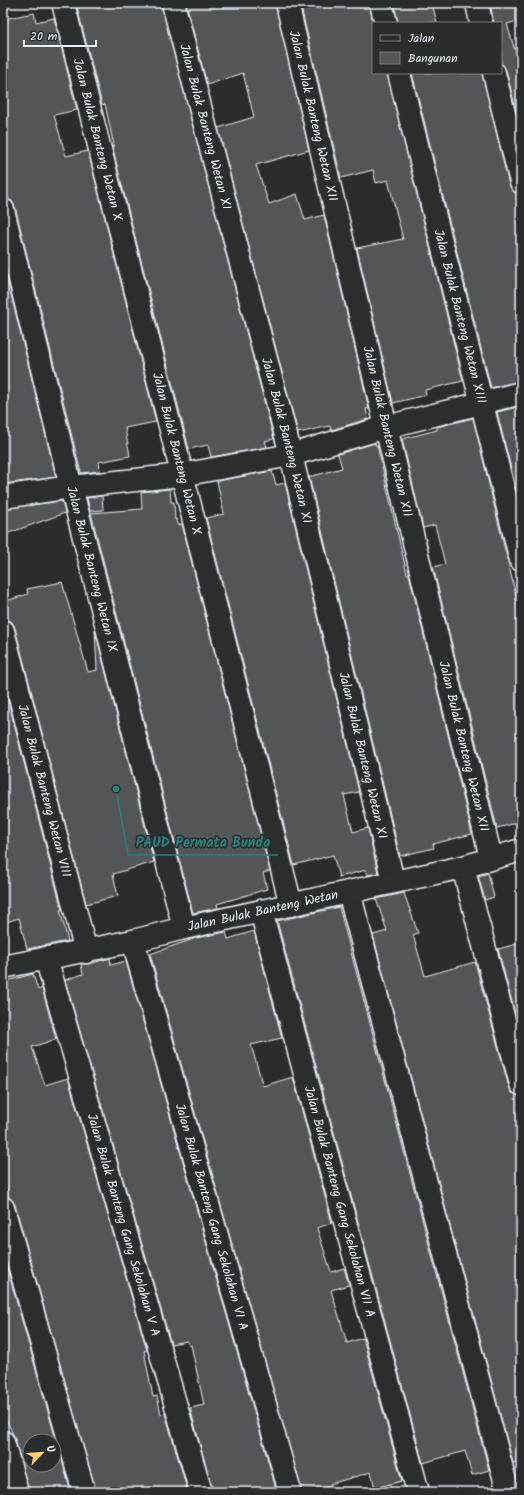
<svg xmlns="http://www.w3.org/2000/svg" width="524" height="1495" viewBox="0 0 524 1495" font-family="Kalam,sans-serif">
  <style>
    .building { fill: #535759; stroke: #e8f1f8; fill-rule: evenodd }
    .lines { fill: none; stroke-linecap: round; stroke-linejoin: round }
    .street-casing { stroke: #e8f1f8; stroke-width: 25 }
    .street { stroke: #2a2d2e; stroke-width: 22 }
    .labels { text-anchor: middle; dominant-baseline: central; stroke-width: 3; stroke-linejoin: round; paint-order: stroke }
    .street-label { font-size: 13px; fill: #e8f1f8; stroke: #2a2d2e }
    .leader { fill: none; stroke: #25827c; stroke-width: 1.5 }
    .callout-dot { fill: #25827c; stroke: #2a2d2e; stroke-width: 1.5 }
    .callout-label { font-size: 14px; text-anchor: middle; font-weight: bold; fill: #25827c; stroke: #2a2d2e; stroke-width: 3; stroke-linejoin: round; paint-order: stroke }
  </style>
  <rect width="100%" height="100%" fill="#2a2d2e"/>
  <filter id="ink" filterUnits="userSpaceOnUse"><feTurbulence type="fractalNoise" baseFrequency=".025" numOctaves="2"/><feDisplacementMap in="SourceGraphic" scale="8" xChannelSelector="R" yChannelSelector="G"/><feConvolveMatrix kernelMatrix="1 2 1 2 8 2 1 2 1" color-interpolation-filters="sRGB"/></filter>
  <g filter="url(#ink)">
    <g class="building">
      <path d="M76,3h85l113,436 -9,2 2,6 -56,10 -3,-12 -19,4 -77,-303h2l-9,-42 -3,1z"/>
      <path d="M186,3h89l34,147 -53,15 13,39 28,-10 8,26 19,-5 45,194h-3l2,10 -37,11 -1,-4 -32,7 -80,-305 36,-11 -11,-44 -36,12z"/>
      <path d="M300,3h69l4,20v50h14l76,308 -38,9 1,5 -33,8 -36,-155 46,-9 -15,-59 -12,3 -3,-13 -32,8z"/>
      <path d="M394,3h38l5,20h-39z"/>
      <path d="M490,3h31v17l-14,4 14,46v60l-15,-60 -5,-7v-40h-7z"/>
      <path d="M34,13l2,9 18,-4 23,92 -23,5 12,41 22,-5 68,271 -31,6 5,28 -31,6 1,9 -19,2 -66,-266 -3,-6 -9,-3v-179z"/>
      <path d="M412,73h70l27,112 7,8 5,22v153l-4,1 2,12 -28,7z"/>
      <path d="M3,262l53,215 -53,7z"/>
      <path d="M521,406v86l-4,1 -20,-81z"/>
      <path d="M473,418l48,198v206l-24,6 -64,-261 12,-3 -10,-39 -12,3 -21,-89 35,-9v-3z"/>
      <path d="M375,443v2h2l30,129h2l63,260 -39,10 1,4 -34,8 -91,-379 33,-9 -4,-14z"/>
      <path d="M272,471l4,14 9,-2 74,309 -15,3 9,37 15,-4 10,45 -10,2 -2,-5 -27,7 -6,-22 -39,10 -88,-347 18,-4 -7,-33z"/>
      <path d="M170,489l1,13h3l1,18 2,-1 1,6 4,-1 88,347 -7,2 4,16 -50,15 1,4 -25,5 -102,-400 51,-4 -1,-17z"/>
      <path d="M102,496l1,14 -13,1 -3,-13z"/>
      <path d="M62,501l3,12 -62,22v-26z"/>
      <path d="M62,582l26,90 9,-2 -2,-40 59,232 -41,12 5,22 -32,8 -71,-276 -3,-6 -9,-3v-17l25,-8 -1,-5z"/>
      <path d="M3,681l59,229h-2l8,31 -41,8 -8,-31 -16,5z"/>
      <path d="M488,873l6,24 -9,3 -7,-24z"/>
      <path d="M404,893l14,40 -5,2 12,41 50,-14 34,125 3,6 9,3v365l-8,2 -140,-528 14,-4 -11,-32z"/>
      <path d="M339,907l150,563 -17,5 -7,-24 -42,12 -146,-542z"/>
      <path d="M254,931l28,107 -31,7 12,41 30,-9 39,146 -15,5 14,44 13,-4 5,17 -18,5 16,53 16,-5 39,143 -27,7 -4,-16 -41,12 1,2 -29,6 -152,-538 46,-16 30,-6 2,7z"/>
      <path d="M521,943v93l-23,-87z"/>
      <path d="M110,958l1,7 15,-4 151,531h-64l-23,-84 14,-3 -13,-60 -2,1 -2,-5 -16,3 -106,-364 18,-6 -2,-10h8z"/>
      <path d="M33,974l5,16 4,-2 14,51 -24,8 13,38 23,-7 79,272 -3,1 9,46 4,-1 4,18 4,-1 23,79h-92l-81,-287 -6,-8 -6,-24v-191z"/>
      <path d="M3,1254l68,238h-42l-14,-53 -8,-18 -4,1zM30,1441h24v24h-24z"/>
    </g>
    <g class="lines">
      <g class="street-casing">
        <g id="street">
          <path id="s1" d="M63,3l228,902"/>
          <path id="s2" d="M173,3l118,452 102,426"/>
          <path id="s3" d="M287,3l99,424 105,431"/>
          <path d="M381,3l5,20"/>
          <path d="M477,3l4,20"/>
          <path id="s4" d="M399,73l122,487"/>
          <path d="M494,73l27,109"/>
          <path id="s5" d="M3,210l68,277 113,441"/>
          <path d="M3,497l68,-10 110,-12 110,-20 95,-28 135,-34"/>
          <path id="s6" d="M3,631l83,321"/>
          <path d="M463,867l58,217"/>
          <path d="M349,892l159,600"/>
          <path id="s7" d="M261,911l157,581"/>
          <path id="s8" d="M133,941l157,551"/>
          <path id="s9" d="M46,958l155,534"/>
          <path id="s10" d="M3,967l130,-26 51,-13 279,-61 58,-17"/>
          <path d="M3,1208l81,284"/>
          <path d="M3,1442l14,50"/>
        </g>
      </g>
      <use href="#street" class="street"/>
    </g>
  </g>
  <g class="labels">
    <g class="street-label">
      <text stroke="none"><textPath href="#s3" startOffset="116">Jalan Bulak Banteng Wetan XII</textPath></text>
      <text stroke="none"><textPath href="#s2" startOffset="128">Jalan Bulak Banteng Wetan XI</textPath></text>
      <text stroke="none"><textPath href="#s1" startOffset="141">Jalan Bulak Banteng Wetan X</textPath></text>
      <text stroke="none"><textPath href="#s4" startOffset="251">Jalan Bulak Banteng Wetan XIII</textPath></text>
      <text stroke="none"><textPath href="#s3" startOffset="440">Jalan Bulak Banteng Wetan XII</textPath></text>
      <text stroke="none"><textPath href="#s2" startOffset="452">Jalan Bulak Banteng Wetan XI</textPath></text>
      <text stroke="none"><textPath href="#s1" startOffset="465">Jalan Bulak Banteng Wetan X</textPath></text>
      <text stroke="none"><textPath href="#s5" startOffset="370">Jalan Bulak Banteng Wetan IX</textPath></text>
      <text stroke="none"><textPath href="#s3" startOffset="764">Jalan Bulak Banteng Wetan XII</textPath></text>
      <text stroke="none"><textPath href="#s2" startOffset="776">Jalan Bulak Banteng Wetan XI</textPath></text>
      <text stroke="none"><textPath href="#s6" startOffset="165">Jalan Bulak Banteng Wetan VIII</textPath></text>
      <text stroke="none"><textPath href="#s10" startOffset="266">Jalan Bulak Banteng Wetan</textPath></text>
      <text stroke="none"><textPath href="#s7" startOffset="301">Jalan Bulak Banteng Gang Sekolahan VII A</textPath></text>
      <text stroke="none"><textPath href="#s8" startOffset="287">Jalan Bulak Banteng Gang Sekolahan VI A</textPath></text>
      <text stroke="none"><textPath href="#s9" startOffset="278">Jalan Bulak Banteng Gang Sekolahan V A</textPath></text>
    </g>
  </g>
  <path class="leader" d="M116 789L128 855H278"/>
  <circle class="callout-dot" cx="116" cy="789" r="4"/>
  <g class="callout-label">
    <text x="203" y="847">PAUD Permata Bunda</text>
  </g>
  <rect width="524" height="1495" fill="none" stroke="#2a2d2e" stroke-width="16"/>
  <rect x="8" y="8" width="508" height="1479" fill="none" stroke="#e8f1f8" stroke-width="1.5" filter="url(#ink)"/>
  <rect x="372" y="22" width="130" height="52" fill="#2a2d2e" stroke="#767b7f"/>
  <rect x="380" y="35" width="20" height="6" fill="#2a2d2e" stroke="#767b7f"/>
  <text x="408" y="42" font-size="12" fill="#e8f1f8">Jalan</text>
  <rect x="380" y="52" width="20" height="12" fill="#535759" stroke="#767b7f"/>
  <text x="408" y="62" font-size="12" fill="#e8f1f8">Bangunan</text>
  <g transform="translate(42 1453) rotate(65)"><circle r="19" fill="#2a2d2e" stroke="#767b7f"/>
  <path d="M0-3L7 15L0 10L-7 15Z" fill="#ffd166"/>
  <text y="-6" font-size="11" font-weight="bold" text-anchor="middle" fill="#e8f1f8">U</text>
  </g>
  <path d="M24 40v6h72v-6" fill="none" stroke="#e8f1f8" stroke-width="2"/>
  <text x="30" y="40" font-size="12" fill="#e8f1f8" stroke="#2a2d2e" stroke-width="3" paint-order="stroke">20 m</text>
</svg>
